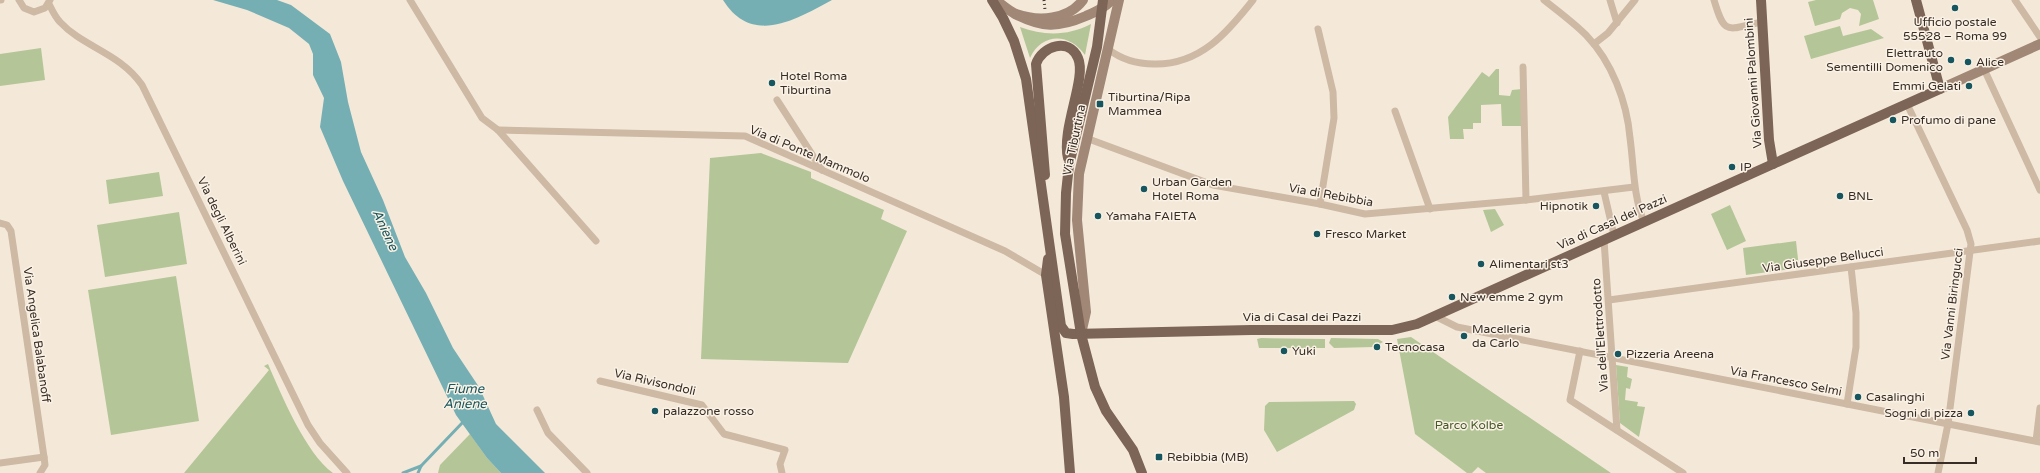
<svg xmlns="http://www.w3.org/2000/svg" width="2040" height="473" viewBox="0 0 2040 473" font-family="'Varela Round',sans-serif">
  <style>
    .green { fill: #b4c598 }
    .water { fill: #75afb4 }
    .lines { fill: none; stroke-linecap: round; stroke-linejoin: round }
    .stream { stroke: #75afb4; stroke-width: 3 }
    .street { stroke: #ceb9a4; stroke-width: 7 }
    .secondary { stroke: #a18775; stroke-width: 10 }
    .primary { stroke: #7c6456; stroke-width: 10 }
    .rail { stroke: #382d26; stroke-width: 3; stroke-dasharray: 1 3; stroke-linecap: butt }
    .poi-dot { fill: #17565e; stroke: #fbf2e6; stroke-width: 1.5 }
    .labels { text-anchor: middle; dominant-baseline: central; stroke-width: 3; stroke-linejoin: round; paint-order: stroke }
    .poi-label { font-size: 12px; fill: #382d26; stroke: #fbf2e6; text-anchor: start }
    .street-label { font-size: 12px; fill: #382d26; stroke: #fbf2e6 }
    .park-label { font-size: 12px; fill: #455927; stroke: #fbf2e6 }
    .water-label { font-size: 13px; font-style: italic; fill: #17565e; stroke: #fbf2e6 }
  </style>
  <rect width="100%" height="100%" fill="#f4e9d9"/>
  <g class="green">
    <path d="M1816,0h57l6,19 -20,7 2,-12 -3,-4 -8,-2 -8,5 -2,6 -25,7 -7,-24z"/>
    <path d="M1091,24l-6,31c-15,-22 -43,-23 -55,3l-10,-31c24,9 48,9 71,-3z"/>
    <path d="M1840,26l3,10 28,-7 13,9 -73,21 -7,-23z"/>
    <path d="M41,48l4,32 -45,6v-32z"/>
    <path d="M1496,69h3v26l11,1 2,-6 10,-1v37h-20l-1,-22 -20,1v18h-8v6h-10l1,10h-14l-2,-22 34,-45 7,5z"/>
    <path d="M761,153l50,19v6l73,32 -3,9 26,12 -59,132 -147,-4 9,-201z"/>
    <path d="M159,172l4,24 -54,8 -3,-24z"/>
    <path d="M1730,205l16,36 -19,9 -16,-36z"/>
    <path d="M1495,209l9,16 -13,7 -8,-22z"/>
    <path d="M179,212l8,52 -82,13 -8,-52z"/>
    <path d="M1796,241l3,27 -53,7 -3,-27z"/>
    <path d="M176,276l23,145 -88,14 -23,-145z"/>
    <path d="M1411,337l200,136h-125l-8,-6 -6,6h-5l-52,-39 -18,-95z"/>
    <path d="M1261,338l64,1v9h-66l-2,-9z"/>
    <path d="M1331,338l47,1 5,3 -9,5 -40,1 -5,-5z"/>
    <path d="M268,364c13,30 38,90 65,109h-149l85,-103 -5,-4z"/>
    <path d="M1616,365l12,2 -1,10 5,2 -2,10 -4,-1 -1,12 13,2 -1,4 8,1 -6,30 -19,-14z"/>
    <path d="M1354,401l2,3 -2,6 -77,42 -13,-22 1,-24 4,-4z"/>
    <path d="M470,434l17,24 14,15h-63l2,-8z"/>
  </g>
  <g class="water">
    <path d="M213,0h64l14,5 39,29 11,28 7,40 13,50 22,48 22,57 21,36 27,55 26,39 17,37 49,49h-44l-14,-15 -31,-43 -113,-234 -23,-54 4,-29 -11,-23v-21l-4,-10 -20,-16 -42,-18z"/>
    <path d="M723,0h109c-37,20 -80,46 -109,0z"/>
  </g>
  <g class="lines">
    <g class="stream">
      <path d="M403,473l18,-7"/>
      <path d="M418,473l3,-7 43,-45"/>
    </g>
    <g class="street">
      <path d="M0,0h1"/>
      <path d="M19,0l5,8 10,4 11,-4 5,-8"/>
      <path d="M410,0l72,118 16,12 98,111"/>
      <path d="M1544,0c14,11 29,22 42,35 26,27 41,67 44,103 4,29 3,57 14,84"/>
      <path d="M1610,0l7,23"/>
      <path d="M1714,0c11,37 13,29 48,22"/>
      <path d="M2015,0l25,37"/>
      <path d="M49,4c3,6 6,13 11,18 23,25 60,31 82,63l166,340 12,18 27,30"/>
      <path d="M1318,29l15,63 1,26 -14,86"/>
      <path d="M1594,44l14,-11 27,-33"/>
      <path d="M1108,49c14,11 29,15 46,15 46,1 73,-31 99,-64"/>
      <path d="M1523,67l3,133"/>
      <path d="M1984,69l56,121"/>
      <path d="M777,100l45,70"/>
      <path d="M1907,104l60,126 4,14 -23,180 -10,49"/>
      <path d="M1395,111l35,98"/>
      <path d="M498,130l247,6 260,115 41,24"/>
      <path d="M1086,138l127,47 107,19 45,10 161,-14 108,-13"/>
      <path d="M1604,192l10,43"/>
      <path d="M0,223l7,2 4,6 33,226 1,8 -5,8"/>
      <path d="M1604,240l13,190"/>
      <path d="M1609,300l431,-59"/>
      <path d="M1435,316l22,11 583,115"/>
      <path d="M1580,351l-10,49 113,73"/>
      <path d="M600,381l102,24 22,29 61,16 -5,14 2,9"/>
      <path d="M1847,404l9,-57v-34l-5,-46"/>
      <path d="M537,410l11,23 39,40"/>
      <path d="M2036,441l4,-33"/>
      <path d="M0,463l44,-6"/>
    </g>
    <g class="secondary">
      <path d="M996,0c6,5 13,11 20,14 23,8 52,6 67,-14"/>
      <path d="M1015,14c27,14 43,14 71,2 11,-5 18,-8 26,-16"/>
      <path d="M1940,89l100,-45"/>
      <path d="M1081,334l5,-22 -9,-92 2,-46 40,-174"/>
    </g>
    <g class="primary">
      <path d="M992,0l11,18 11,23 12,38 35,247 5,7 7,1 178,-4h141l25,-6 523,-235 -24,-89"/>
      <path d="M1103,0l-6,47 -28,118 -3,28 -1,41 16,100 14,53 11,24 27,39 9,23"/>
      <path d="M1761,0l8,140 4,24"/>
      <path d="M1045,175l-9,-111c6,-18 33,-27 42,-6 9,20 -17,71 -10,100"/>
      <path d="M1048,259l-2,16 18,122 6,76"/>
    </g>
    <path class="rail" d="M1044,0l1,10"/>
  </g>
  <g class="poi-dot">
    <circle cx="1955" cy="8" r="4"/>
    <circle cx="1951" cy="60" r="4"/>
    <circle cx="1968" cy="62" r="4"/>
    <circle cx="772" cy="83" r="4"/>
    <circle cx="1969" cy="86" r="4"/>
    <rect x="1096" y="100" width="8" height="8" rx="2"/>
    <circle cx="1893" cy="120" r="4"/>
    <circle cx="1732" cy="167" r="4"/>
    <circle cx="1144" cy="189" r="4"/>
    <circle cx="1840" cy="196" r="4"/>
    <circle cx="1596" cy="206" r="4"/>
    <circle cx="1098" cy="216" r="4"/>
    <circle cx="1317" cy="234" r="4"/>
    <circle cx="1481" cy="264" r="4"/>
    <circle cx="1452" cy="297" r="4"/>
    <circle cx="1464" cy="336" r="4"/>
    <circle cx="1377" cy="347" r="4"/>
    <circle cx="1284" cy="351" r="4"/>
    <circle cx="1618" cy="354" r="4"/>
    <circle cx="1858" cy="397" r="4"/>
    <circle cx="655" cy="411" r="4"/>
    <circle cx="1971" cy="413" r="4"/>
    <rect x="1155" y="453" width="8" height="8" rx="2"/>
  </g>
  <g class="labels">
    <g class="poi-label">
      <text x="1955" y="22" text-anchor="middle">Ufficio postale<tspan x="1955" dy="14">55528 – Roma 99</tspan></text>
      <text x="1943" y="53" text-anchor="end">Elettrauto<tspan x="1943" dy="14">Sementilli Domenico</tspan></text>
      <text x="1976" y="62">Alice</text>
      <text x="780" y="76">Hotel Roma<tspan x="780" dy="14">Tiburtina</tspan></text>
      <text x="1961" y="86" text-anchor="end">Emmi Gelati</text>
      <text x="1108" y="97">Tiburtina/Ripa<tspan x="1108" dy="14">Mammea</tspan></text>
      <text x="1901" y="120">Profumo di pane</text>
      <text x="1740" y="167">IP</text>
      <text x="1152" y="182">Urban Garden<tspan x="1152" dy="14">Hotel Roma</tspan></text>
      <text x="1848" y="196">BNL</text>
      <text x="1588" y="206" text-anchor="end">Hipnotik</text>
      <text x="1106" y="216">Yamaha FAIETA</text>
      <text x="1325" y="234">Fresco Market</text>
      <text x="1489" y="264">Alimentari st3</text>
      <text x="1460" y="297">New emme 2 gym</text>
      <text x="1472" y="329">Macelleria<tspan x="1472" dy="14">da Carlo</tspan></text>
      <text x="1385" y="347">Tecnocasa</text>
      <text x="1292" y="351">Yuki</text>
      <text x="1626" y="354">Pizzeria Areena</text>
      <text x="1866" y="397">Casalinghi</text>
      <text x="663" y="411">palazzone rosso</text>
      <text x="1963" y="413" text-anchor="end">Sogni di pizza</text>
      <text x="1167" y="457">Rebibbia (MB)</text>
    </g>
    <g class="street-label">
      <text transform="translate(1753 83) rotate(-94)">Via Giovanni Palombini</text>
      <text transform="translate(1074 140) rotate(-78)">Via Tiburtina</text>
      <text transform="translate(810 154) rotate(23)">Via di Ponte Mammolo</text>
      <text transform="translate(1331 195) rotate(10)">Via di Rebibbia</text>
      <text transform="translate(222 221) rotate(64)">Via degli Alberini</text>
      <text transform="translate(1612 222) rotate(-24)">Via di Casal dei Pazzi</text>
      <text transform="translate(1823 260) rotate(-8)">Via Giuseppe Bellucci</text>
      <text transform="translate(1952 304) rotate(-83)">Via Vanni Biringucci</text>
      <text x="1302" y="317">Via di Casal dei Pazzi</text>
      <text transform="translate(37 335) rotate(82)">Via Angelica Balabanoff</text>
      <text transform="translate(1600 335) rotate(-94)">Via dell'Elettrodotto</text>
      <text transform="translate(1786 381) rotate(11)">Via Francesco Selmi</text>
      <text transform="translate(655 382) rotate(13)">Via Rivisondoli</text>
    </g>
    <g class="park-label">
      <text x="1469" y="425">Parco Kolbe</text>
    </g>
    <g class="water-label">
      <text transform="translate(385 230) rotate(65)">Aniene</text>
      <text x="465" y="389">Fiume<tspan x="465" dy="15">Aniene</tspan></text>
    </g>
  </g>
  <path d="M1904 457v6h72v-6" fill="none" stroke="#382d26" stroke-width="2"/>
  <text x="1910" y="457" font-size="12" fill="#382d26" stroke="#fbf2e6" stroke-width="3" paint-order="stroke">50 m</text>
</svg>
